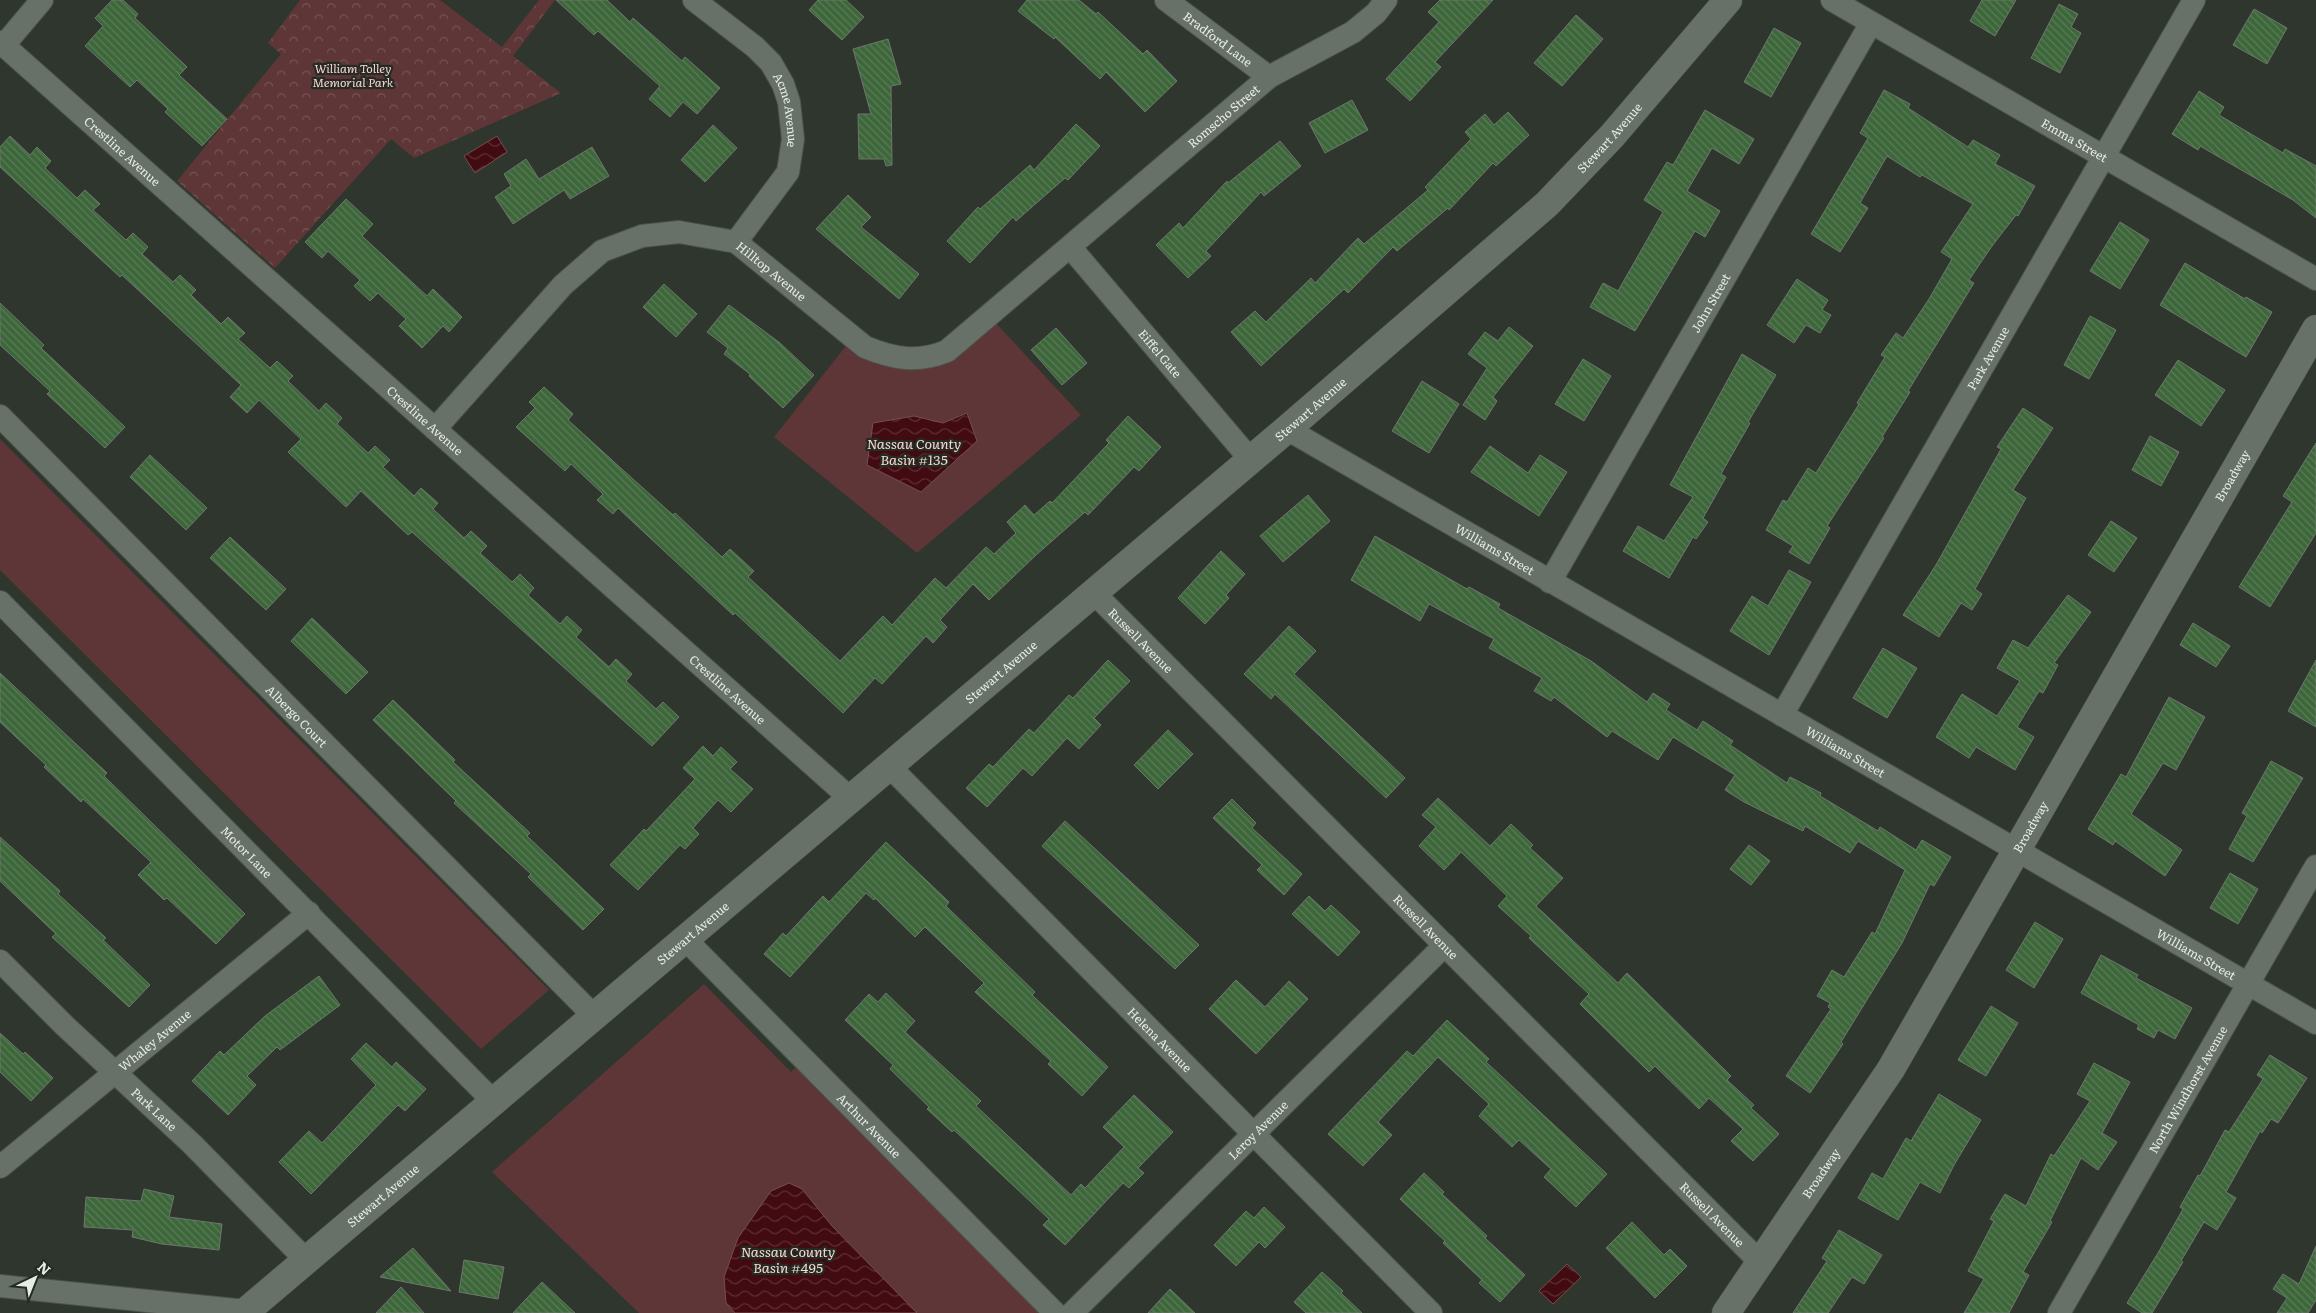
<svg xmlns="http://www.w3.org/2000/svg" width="2316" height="1313" viewBox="0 0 2316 1313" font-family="Literata,serif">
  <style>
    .grass { fill: #5e3637 }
    .park { fill: url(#park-crowns) }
    .water { fill: url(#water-waves); stroke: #744e51 }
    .building { fill: url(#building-back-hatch); stroke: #6e776d }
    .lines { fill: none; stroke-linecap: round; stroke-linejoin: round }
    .minor-casing { stroke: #4c534b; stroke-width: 24 }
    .secondary-casing { stroke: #4c534b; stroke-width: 29 }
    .minor { stroke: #687167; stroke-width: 22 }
    .secondary { stroke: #687167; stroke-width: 28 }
    .labels { text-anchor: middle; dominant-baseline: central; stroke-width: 4.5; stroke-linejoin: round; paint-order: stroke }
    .street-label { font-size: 12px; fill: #e7ece6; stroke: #242b23 }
    .park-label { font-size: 12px; font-style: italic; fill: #fbd2d2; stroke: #242b23 }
    .water-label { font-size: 14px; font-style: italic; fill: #fdd5d4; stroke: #242b23 }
  </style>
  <defs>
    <pattern id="park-crowns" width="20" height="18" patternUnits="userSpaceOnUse" patternTransform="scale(1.25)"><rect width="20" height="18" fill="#5e3637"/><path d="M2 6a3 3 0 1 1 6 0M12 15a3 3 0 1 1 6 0" fill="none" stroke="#755354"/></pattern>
    <pattern id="water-waves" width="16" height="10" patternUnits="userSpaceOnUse" patternTransform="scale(1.25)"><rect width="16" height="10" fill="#420b11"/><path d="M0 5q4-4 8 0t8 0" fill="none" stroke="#5d2f34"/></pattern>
    <pattern id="building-back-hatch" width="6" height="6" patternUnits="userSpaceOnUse" patternTransform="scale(1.25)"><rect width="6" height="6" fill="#3d663a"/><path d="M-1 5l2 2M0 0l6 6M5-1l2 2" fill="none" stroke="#597c56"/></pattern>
  </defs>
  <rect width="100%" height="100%" fill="#2e362d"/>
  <g class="grass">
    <path d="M995,322l86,93 -164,138 -143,-116 75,-95 79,26z"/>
    <path d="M0,439l549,551 -68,59 -481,-479z"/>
    <path d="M704,984l87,88 6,-6 249,247h-407l-147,-141z"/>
  </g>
  <path class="park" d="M300,0h140l62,47 37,-47h16l-42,56 48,37 -147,65 -23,-19 -116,129 -98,-87 104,-127 -13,-11z"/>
  <g class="water">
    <path d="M497,136l10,16 -32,21 -11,-17z"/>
    <path d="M967,413l10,28 -56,51 -54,-27 6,-42 41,-7 29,7z"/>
    <path d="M789,1183l13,6 30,37 85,87h-182l-9,-10 -2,-26 14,-39 33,-47z"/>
    <path d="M1567,1264l14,13 -28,27 -14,-13z"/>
  </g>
  <g class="building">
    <path d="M112,0h11l15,14 -3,4 52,49 -8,8 48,44 -25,27 -37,-34 3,-3 -31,-29 -7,7 -45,-41 18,-20 -8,-8z"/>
    <path d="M556,0h51l23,22 3,-4 49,43 3,-4 35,31 -23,26 -14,-12 -13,15 -21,-18 11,-13 -62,-55 -4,4z"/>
    <path d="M818,0h28l18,17 -22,23 -33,-30z"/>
    <path d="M1027,0h52l17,14 2,-2 45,42 4,-4 30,31 -32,31 -39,-40 -6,7 -45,-42 -1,2 -36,-28z"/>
    <path d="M1440,0h53l-58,62 6,5 -31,34 -24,-22 53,-57 -11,-10z"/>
    <path d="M1982,0h34l-21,36 -25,-15z"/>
    <path d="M2059,4l19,10 -7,13 10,6 -21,40 -29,-15z"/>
    <path d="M2254,9l33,19 -20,36 -34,-19z"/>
    <path d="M1576,15l27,24 -41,47 -28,-23z"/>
    <path d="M1774,28l27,15 -30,54 -27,-15z"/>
    <path d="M888,39l13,45 -10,2 1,79 -6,1 -2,-7h-25l-1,-45h13l-18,-65z"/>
    <path d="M1884,90l26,14 -2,4 60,39 5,-7 27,15 -5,9 40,22 -17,30 -2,-1 -24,31 -23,34 5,3 -66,108 2,1 -28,45 2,1 -57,88 3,2 -21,36 -20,-12 4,-6 -27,-16 17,-30 4,2 21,-34 8,5 43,-69 -2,-1 28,-46 -4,-2 15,-22 7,5 26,-39 23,-40 -11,-7 32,-48 -51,-29 -2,2 -33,-21 -27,47 8,5 -28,44 -29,-18 57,-96 -8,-5z"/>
    <path d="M2199,91l25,16 -5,8 64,38 2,-4 31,17v52l-23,-18 -93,-54 -2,4 -26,-16z"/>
    <path d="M1352,100l16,30 -43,23 -16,-30z"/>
    <path d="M1705,110l49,29 -15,25 -27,-16 -25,43 33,20 -15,26 -10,-6 -60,100 -45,-24 13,-24 15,8 45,-79 -19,-12 23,-38 6,3z"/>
    <path d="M1508,112l21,23 -33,31 -3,-3 -44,47 -1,-2 -51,43 -4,-4 -45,46 -4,-4 -83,77 -30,-34 24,-21 11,11 45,-44 4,5 43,-45 6,6 64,-54 -3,-3 46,-48 -6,-7 20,-18 9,11z"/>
    <path d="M1076,124l24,22 -32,34 -3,-2 -49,43 -3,-4 -43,46 -23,-22 31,-34 2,2 50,-44 4,5z"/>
    <path d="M713,125l24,23 -32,34 -24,-22z"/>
    <path d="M10,136l20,19 7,-8 14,14 -6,7 32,30 8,-8 15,14 -7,6 33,30 7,-7 15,14 -6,7 31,28 7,-7 16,15 -5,5 30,29 7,-7 17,16 -7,6 32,29 7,-7 16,15 -5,5 31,30 7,-8 16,15 -5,6 31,29 7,-7 15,14 -7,7 31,29 7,-8 17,15 -5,6 31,29 7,-7 16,15 -7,7 32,29 8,-8 14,14 -6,7 32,29 7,-8 15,14 -6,7 33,30 7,-8 16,15 -6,7 30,28 7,-7 16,15 -27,29 -240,-214 -4,3 -47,-44 -15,16 -58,-55 13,-13 -42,-39 -12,13 -17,-16 11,-12 -119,-110 -2,2 -120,-110v-20z"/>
    <path d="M1280,141l21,25 -37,30 -3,-4 -55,59 5,5 -23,22 -32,-33 23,-22 4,5 44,-47 1,2z"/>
    <path d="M592,147l17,29 -39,23 -6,-9 -51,34 -18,-27 16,-11 -7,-12 22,-15 13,20z"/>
    <path d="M848,195l23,22 -10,10 58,47 -20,25 -83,-70z"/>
    <path d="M346,199l27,25 -11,12 65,60 6,-7 29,28 -13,15 -6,-6 -21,22 -23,-22 7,-7 -28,-26 -8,8 -16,-15 6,-6 -32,-29 -6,7 -17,-16z"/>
    <path d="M2120,222l29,18 -29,49 -30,-18z"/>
    <path d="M2185,263l60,36 1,-2 26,15 -26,45 -86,-52z"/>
    <path d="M1797,279l31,21 -6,10 9,5 -11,18 -14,-8 -12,18 -27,-18z"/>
    <path d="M664,284l33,30 -21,23 -33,-30z"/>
    <path d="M0,303l44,42 -3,3 84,79 -20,21 -58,-54 3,-3 -50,-46z"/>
    <path d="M729,305l51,38 34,32 -31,33 -34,-32 1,-2 -26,-20 4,-6 -21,-16z"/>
    <path d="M2090,316l26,14 -27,49 -25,-14z"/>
    <path d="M1509,327l24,19 -40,51 4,4 -12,19 -22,-15 24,-37 -19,-14 17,-22 13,9z"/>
    <path d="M1056,328l31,35 -25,22 -31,-35z"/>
    <path d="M1742,354l34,21 -28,47 2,1 -29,51 5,3 -23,41 5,4 -12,17 -3,-2 -24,41 -46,-27 15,-25 26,15 29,-44 -23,-12z"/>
    <path d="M1583,359l28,17 -27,45 -29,-17z"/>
    <path d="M2178,360l47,30 -24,36 -46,-31z"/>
    <path d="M1422,381l37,23 -30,49 -37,-22z"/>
    <path d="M544,387l29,27 -5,6 56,51 49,44 2,-2 47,44 8,-8 24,22 -6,6 92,84 43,-45 9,9 43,-47 11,10 40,-41 8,7 22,-21 -9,-11 18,-17 9,10 16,-14 2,2 57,-60 -3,-3 22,-24 33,31 -22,24 -5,-4 -46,48 -3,-3 -49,43 -47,45 -16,-16 -33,36 7,7 -14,16 -7,-7 -44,48 -7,-6 -32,35 -108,-100 -2,2 -115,-107 -5,6 -16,-14 6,-6 -32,-30 -6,7 -49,-44 19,-19 -6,-6z"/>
    <path d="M2023,408l30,20 -40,62 13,8 -51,91 7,5 -10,16 -11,-7 -22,34 -36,-22 33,-50 65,-116 -4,-2z"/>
    <path d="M2150,436l29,16 -18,34 -29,-16z"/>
    <path d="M2316,443v90l-46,74 -31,-20 53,-85 -9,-6z"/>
    <path d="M1490,446l38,27 12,-18 27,17 -28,44 -68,-44z"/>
    <path d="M150,455l57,53 -21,22 -56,-53z"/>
    <path d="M1308,495l22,26 -47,41 -23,-26z"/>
    <path d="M2111,521l26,17 -23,34 -26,-17z"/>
    <path d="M1375,536l92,53 2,-2 31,17 -2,4 93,53 56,41 6,-9 17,11 -4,6 31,20 6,-9 30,20 -3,4 57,38 3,-6 31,16 -1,3 58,35 2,-4 36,23 6,-10 29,17 -17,29 -4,-2 -28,59 -61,99 2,2 -33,49 -24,-17 45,-67 -3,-2 2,-4 -13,-7 15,-26 12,7 28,-45 3,2 30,-64 -47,-29 -8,12 -45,-27 -2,5 -59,-29 -19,-12 10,-15 -62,-38 -15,23 -46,-29 -5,6 -53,-40 -3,4 -17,-10 8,-13 -53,-30 5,-9 -65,-35 -9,17 -69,-41z"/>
    <path d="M230,537l56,52 -20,21 -56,-52z"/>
    <path d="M1221,551l24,23 -19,21 3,3 -24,26 -27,-26z"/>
    <path d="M1789,570l22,12 -42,73 -39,-24 22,-35 16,10z"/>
    <path d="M2068,595l23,17 -37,51 4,2 -15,28 -4,-2 -22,36 17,10 -19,33 -39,-23 -7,11 -33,-21 26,-43 35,22 23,-35 -23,-13 16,-28 15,8z"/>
    <path d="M312,618l56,54 -22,22 -55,-53z"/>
    <path d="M2193,623l37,23 -14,21 -36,-22z"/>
    <path d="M1289,626l27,25 -22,23 111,104 -19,20 -111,-104 -4,5 -27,-25z"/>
    <path d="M1883,648l34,20 -30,50 -34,-20z"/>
    <path d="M1108,660l22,21 -36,37 7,7 -22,24 -12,-11 -35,38 -9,-8 -36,39 -21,-19 23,-24 4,3 36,-38 5,4 35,-38 4,3z"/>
    <path d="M2316,660v67l-28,-16z"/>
    <path d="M0,673l107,100 -3,3 141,138 -29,30 -49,-46 -3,2 -26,-25 13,-13 -68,-63 -2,3 -37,-35 2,-2 -46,-43z"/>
    <path d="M2169,697l36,20 -29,53 -13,-7 -32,51 51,36 -17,26 -50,-35 -2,4 -25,-16 33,-55 5,3z"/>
    <path d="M393,700l62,60 -2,2 77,71 -3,3 77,73 -21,21 -55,-53 3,-3 -77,-71 2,-2 -83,-81z"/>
    <path d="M1168,730l25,24 -35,35 -24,-24z"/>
    <path d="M703,746l10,10 8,-9 16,15 -7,7 23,20 -22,23 -13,-12 -25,28 6,6 -14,15 -5,-4 -42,45 -28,-25 34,-36 2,2 49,-52 -12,-11z"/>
    <path d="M2271,761l32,17 -50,84 -24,-13 18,-33 -5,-3z"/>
    <path d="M1438,798l52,48 21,-22 22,21 -3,3 33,30 -27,28 82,77 9,-10 104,103 -4,4 27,25 -3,3 28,26 -26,27 -22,-20 12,-12 -34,-31 -10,11 -44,-43 -6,6 -69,-68 9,-10 -60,-56 2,-2 -33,-30 9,-10 -46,-44 -17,18 -25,-24 17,-19 -14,-12z"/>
    <path d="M1232,799l24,24 -4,5 50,46 -18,21 -27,-25 5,-5 -49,-47z"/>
    <path d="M1065,821l134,124 -24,24 -133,-123z"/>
    <path d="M0,837l60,54 -2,3 48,44 -3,2 47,45 -21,22 -77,-70 4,-3 -56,-53z"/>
    <path d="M886,842l63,60 -3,4 89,86 -3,3 76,72 -26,29 -34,-32 3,-3 -76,-69 9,-9 -59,-56 -10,10 -40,-39 -1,2 -8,-7 -76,84 -26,-23 19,-21 3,3 37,-40 6,6z"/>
    <path d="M1749,845l21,16 -19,24 -21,-16z"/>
    <path d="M2230,873l28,16 -20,35 -28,-16z"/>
    <path d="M1309,896l16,15 6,-6 29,27 -22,24 -46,-42z"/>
    <path d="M2035,922l28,17 -29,49 -28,-18z"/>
    <path d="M2101,955l37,20 -2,3 56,30 -17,31 -17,-9 -4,8 -17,-9 2,-4 -58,-32z"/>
    <path d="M319,976l21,29 -60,45 -3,-3 -30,29 9,9 -28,30 -36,-34 28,-30 4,4 41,-39z"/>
    <path d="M1236,980l29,27 24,-26 19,18 -52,55 -47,-45z"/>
    <path d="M886,993l29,28 -10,11 76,69 -5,5 95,89 10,-11 4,4 39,-41 -21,-20 31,-32 39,37 -35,36 6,5 -15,15 -6,-5 -58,62 -22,-20 6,-6 -95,-89 -2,2 -25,-23 2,-2 -39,-38 3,-4 -48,-45 24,-26 9,8z"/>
    <path d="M1991,1006l27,17 -32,53 -28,-16z"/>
    <path d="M1447,1020l42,39 -3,3 121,112 -31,33 -32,-30 7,-8 -32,-29 -7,7 -33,-31 10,-12 -51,-47 -60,65 14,13 -29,31 -35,-32 79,-83 6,5z"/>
    <path d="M0,1033l23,21 2,-2 28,26 -22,23 -31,-29z"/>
    <path d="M366,1043l26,24 4,-5 30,27 -21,22 -7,-6 -87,89 -32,-32 30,-31 13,12 54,-58 -25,-26z"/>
    <path d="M2270,1055l37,23 -29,45 -7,-4 -9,14 -2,-2 -34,61 10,6 -19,32 -13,-8 -23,39 2,1 -31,51h-10l-15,-10 31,-50 25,-44 -3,-2 18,-32 2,1 25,-46 4,2 34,-53 -6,-4z"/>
    <path d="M2094,1063l36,19 -28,51 15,9 -19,28 -17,-12 -31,63 2,1 -29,50 6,3 -20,38h-45l20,-34 -16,-8 26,-50 -4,-2 15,-25 21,12 25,-52 3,2 36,-55 -13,-7z"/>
    <path d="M1939,1094l42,26 -27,45 -14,28 -20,-11 -22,38 -40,-22 14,-25 11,6 23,-41 5,3z"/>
    <path d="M1424,1173l20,19 -2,2 45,42 -2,2 40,37 -25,27 -21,-19 3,-3 -39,-37 2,-2 -45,-42z"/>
    <path d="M144,1189l30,7 -5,21 53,7 -3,26 -57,-6 -30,-7 1,-7 -49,-3 2,-30 55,4z"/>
    <path d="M1264,1207l21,20 -20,21 -6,-6 -23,24 -22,-21 32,-34 8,7z"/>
    <path d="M1632,1222l32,33 6,-6 17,17 -32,32 -49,-50z"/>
    <path d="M1839,1230l43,25 -18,29 -12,-7 -24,36h-35l34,-52 -5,-3z"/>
    <path d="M2316,1246v54l-8,13h-31l10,-15 -14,-9 10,-15 16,10z"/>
    <path d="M413,1248l38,43 -71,-14z"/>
    <path d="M464,1260l40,7 -6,32 -39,-7z"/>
    <path d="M1322,1272l21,19 -2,2 21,20h-56l-12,-11z"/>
    <path d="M542,1282l33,31h-62z"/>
    <path d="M401,1287l23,26h-48z"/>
    <path d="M1170,1289l25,24h-47z"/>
  </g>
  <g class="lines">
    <g class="minor-casing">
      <g id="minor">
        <path id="s1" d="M694,0l61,47 16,16 12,21 6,18 4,37 -5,33 -52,70"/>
        <path id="s2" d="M1166,0l103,77"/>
        <path id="s3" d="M1832,0l484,279"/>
        <path id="s4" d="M0,42l850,756"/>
        <path d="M4,45l38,-45"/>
        <path id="s5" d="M1071,248l179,211"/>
        <path id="s6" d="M0,416l594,600"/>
        <path id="s7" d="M435,429l128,-144 39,-34 40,-15 37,-4 57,10 129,105c29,12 53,16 82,4l322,-274 84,-45 23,-19 10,-13"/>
        <path id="s8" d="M1287,429l1029,594"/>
        <path id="s9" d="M1550,582l321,-559"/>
        <path id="s10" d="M1093,592l667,670"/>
        <path id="s11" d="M0,602l493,499"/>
        <path id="s12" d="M1782,715l412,-715"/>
        <path id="s13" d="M889,766l542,547"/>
        <path id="s14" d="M685,939l370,374"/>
        <path id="s15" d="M0,961l65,65 127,118 114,116"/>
        <path id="s16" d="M0,1167l309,-254"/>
        <path d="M0,1286l246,25"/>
        <path id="s17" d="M1072,1313l373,-368"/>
        <path id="s18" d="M2059,1313l257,-447"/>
      </g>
    </g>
    <g class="secondary-casing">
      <g id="secondary">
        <path id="s19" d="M244,1313l1043,-884 260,-225 65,-68 116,-136"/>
        <path id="s20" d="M1726,1313l165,-244 425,-740"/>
      </g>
    </g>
    <use href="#minor" class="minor"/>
    <use href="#secondary" class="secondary"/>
  </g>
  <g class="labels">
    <g class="street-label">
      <text stroke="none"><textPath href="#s2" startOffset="65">Bradford Lane</textPath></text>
      <text stroke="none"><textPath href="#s1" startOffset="150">Acme Avenue</textPath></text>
      <text stroke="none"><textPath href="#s7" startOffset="996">Romscho Street</textPath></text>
      <text stroke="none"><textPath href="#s19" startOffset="1802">Stewart Avenue</textPath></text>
      <text stroke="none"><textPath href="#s3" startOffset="280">Emma Street</textPath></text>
      <text stroke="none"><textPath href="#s4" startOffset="164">Crestline Avenue</textPath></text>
      <text stroke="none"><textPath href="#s7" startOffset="428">Hilltop Avenue</textPath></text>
      <text stroke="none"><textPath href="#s9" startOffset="322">John Street</textPath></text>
      <text stroke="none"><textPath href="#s5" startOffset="138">Eiffel Gate</textPath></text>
      <text stroke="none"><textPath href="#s12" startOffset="412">Park Avenue</textPath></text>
      <text stroke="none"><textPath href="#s19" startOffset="1398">Stewart Avenue</textPath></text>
      <text stroke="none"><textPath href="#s4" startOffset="569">Crestline Avenue</textPath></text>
      <text stroke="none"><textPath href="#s20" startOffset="979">Broadway</textPath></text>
      <text stroke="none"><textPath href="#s8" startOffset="240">Williams Street</textPath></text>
      <text stroke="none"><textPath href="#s10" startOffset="68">Russell Avenue</textPath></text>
      <text stroke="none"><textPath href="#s19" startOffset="992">Stewart Avenue</textPath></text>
      <text stroke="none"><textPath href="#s4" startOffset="974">Crestline Avenue</textPath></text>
      <text stroke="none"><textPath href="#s6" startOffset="422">Albergo Court</textPath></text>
      <text stroke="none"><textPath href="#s8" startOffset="645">Williams Street</textPath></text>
      <text stroke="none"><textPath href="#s20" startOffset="574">Broadway</textPath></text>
      <text stroke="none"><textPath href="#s11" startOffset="351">Motor Lane</textPath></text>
      <text stroke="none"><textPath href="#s10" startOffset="472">Russell Avenue</textPath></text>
      <text stroke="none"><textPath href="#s19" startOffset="588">Stewart Avenue</textPath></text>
      <text stroke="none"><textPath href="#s8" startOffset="1050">Williams Street</textPath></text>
      <text stroke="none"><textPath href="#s13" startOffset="385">Helena Avenue</textPath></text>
      <text stroke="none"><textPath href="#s16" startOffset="200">Whaley Avenue</textPath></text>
      <text stroke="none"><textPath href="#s18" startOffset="258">North Windhorst Avenue</textPath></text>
      <text stroke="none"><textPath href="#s15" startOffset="214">Park Lane</textPath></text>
      <text stroke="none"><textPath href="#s14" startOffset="262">Arthur Avenue</textPath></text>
      <text stroke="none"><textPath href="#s17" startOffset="261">Leroy Avenue</textPath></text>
      <text stroke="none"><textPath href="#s20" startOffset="169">Broadway</textPath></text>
      <text stroke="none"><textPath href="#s19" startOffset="182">Stewart Avenue</textPath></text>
      <text stroke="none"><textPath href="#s10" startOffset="878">Russell Avenue</textPath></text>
    </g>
    <g class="park-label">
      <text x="353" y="68">William Tolley<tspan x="353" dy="14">Memorial Park</tspan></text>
    </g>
    <g class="water-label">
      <text x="914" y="443">Nassau County<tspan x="914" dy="16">Basin #135</tspan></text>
      <text x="788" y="1251">Nassau County<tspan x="788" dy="16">Basin #495</tspan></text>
    </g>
  </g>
  <g transform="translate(35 1278) rotate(43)" stroke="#242b23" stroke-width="4" paint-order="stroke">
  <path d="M0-4L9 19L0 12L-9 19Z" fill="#e7ece6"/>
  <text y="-8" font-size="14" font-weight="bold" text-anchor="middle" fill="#e7ece6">N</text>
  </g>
</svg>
